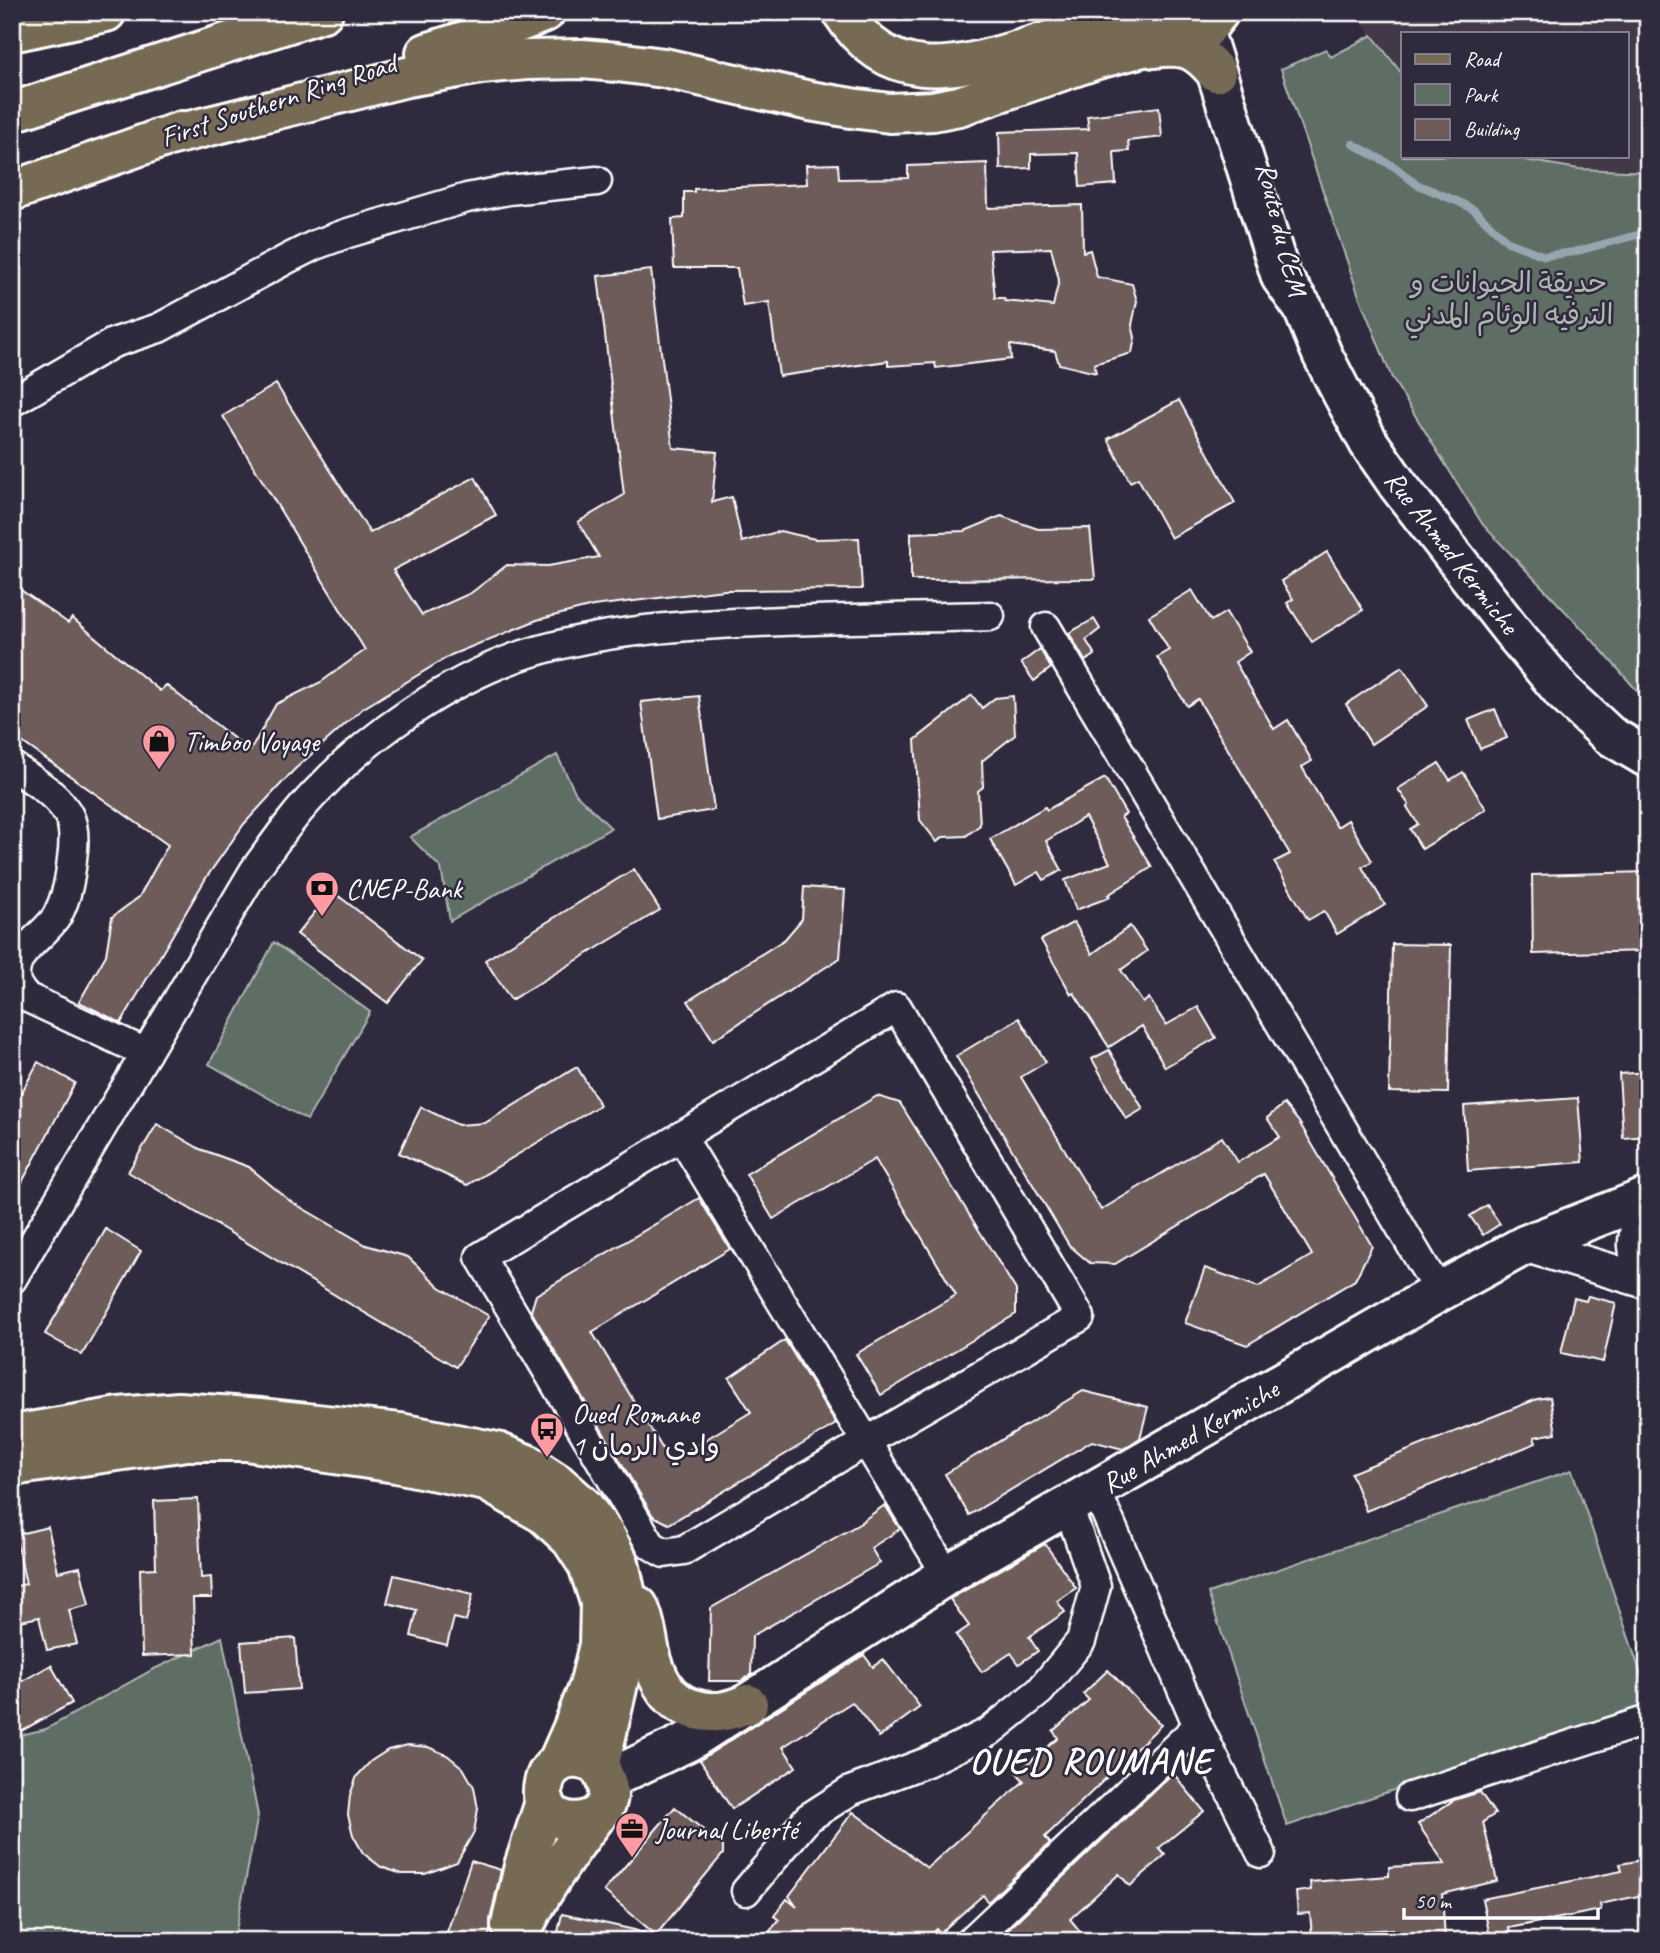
<svg xmlns="http://www.w3.org/2000/svg" width="1660" height="1953" viewBox="0 0 1660 1953" font-family="Caveat,'Playpen Sans Arabic',sans-serif">
  <style>
    .built { fill: #423946 }
    .green { fill: #5f6e65; stroke: #afb6b2; stroke-width: 2 }
    .lines { fill: none; stroke-linecap: round; stroke-linejoin: round }
    .stream { stroke: #97a5b0; stroke-width: 8 }
    .building { fill: #6d5b5a; stroke: #fff; stroke-width: 2; fill-rule: evenodd }
    .minor-casing { stroke: #fff; stroke-width: 33 }
    .tertiary-casing { stroke: #fff; stroke-width: 38 }
    .secondary-casing { stroke: #fff; stroke-width: 44 }
    .primary-casing { stroke: #fff; stroke-width: 44 }
    .motorway-casing { stroke: #fff; stroke-width: 44 }
    .minor { stroke: #2f2a3d; stroke-width: 28 }
    .tertiary { stroke: #2f2a3d; stroke-width: 33 }
    .secondary { stroke: #2f2a3d; stroke-width: 38 }
    .primary { stroke: #766a54; stroke-width: 38 }
    .motorway { stroke: #766a54; stroke-width: 38 }
    .labels { text-anchor: middle; dominant-baseline: central; stroke-width: 5; stroke-linejoin: round; paint-order: stroke }
    .street-label { font-size: 28px; fill: #fff; stroke: #2f2a3d }
    .park-label { font-size: 28px; fill: #afb6b2; stroke: #2f2a3d }
    .poi-label { font-size: 28px; fill: #fff; stroke: #2f2a3d; text-anchor: start }
    .district-label { font-size: 35px; font-weight: bold; letter-spacing: 2px; fill: #fff; stroke: #2f2a3d }
  </style>
  <rect width="100%" height="100%" fill="#2f2a3d"/>
  <filter id="ink" filterUnits="userSpaceOnUse"><feTurbulence type="fractalNoise" baseFrequency=".0143" numOctaves="2"/><feDisplacementMap in="SourceGraphic" scale="14" xChannelSelector="R" yChannelSelector="G"/><feConvolveMatrix kernelMatrix="1 2 1 2 8 2 1 2 1" color-interpolation-filters="sRGB"/></filter>
  <g filter="url(#ink)">
    <path class="built" d="M1353,12h295v160l-69,-3 -55,-9 -7,-4h110v-123h-224v42z"/>
    <g class="green">
      <path d="M1372,35l31,40v81h114l8,4 54,9 69,3v531l-60,-68 -105,-110 -91,-147 -33,-82 -78,-227 45,-20 5,8z"/>
      <path d="M557,755l19,39 35,34 -161,93 -9,-53 -31,-31z"/>
      <path d="M274,942l96,70 -63,108 -98,-56z"/>
      <path d="M1572,1470l76,225v9l-361,122 -79,-233z"/>
      <path d="M222,1637l36,178 -24,126h-222v-204l34,-8 106,-59z"/>
    </g>
    <g class="lines">
      <path class="stream" d="M1353,144l42,23 21,17 43,18 15,8 34,32 37,14 29,-4 74,-20"/>
    </g>
    <g class="building">
      <path d="M1159,107l3,30 -34,4 1,10 -15,1 2,32 -36,3 -2,-34 -47,1v14l-31,1 -1,-37 90,-3 -2,-13z"/>
      <path d="M987,163l1,45 94,-3 1,47 7,-2 7,27 35,7 5,17 -5,24 3,12 -3,16 -38,11 2,9 -37,-9 -4,-13 -45,-6 1,14 -75,9 -1,-5 -47,3v-5l-109,15 -10,-74 -26,4 -6,-38h-63l-2,-49 12,-1v-26h10v-3l113,-5 -1,-19 32,-1 1,15 69,-1v-12zM1051,248l8,32 -6,26 -48,-5 -1,-3h-9l-5,-48z"/>
      <path d="M651,270l22,178 44,4 -5,50 20,-5 10,45 38,-11 35,8 44,-1 3,51 -138,1 -131,16 -56,14 -86,35 -89,54 -68,61 -50,54 -38,54 -85,145 -42,-21 27,-47 6,-38 27,-20 29,-52 -156,-110v-151l56,39 4,-5 88,73 6,-6 84,66 26,-47 45,-22 44,-32 -142,-234 53,-32 94,149 105,-56 21,38 -103,55 29,45 49,-22 36,-28 41,1 51,-9 -21,-35 46,-27 -26,-219z"/>
      <path d="M1179,400l56,103 -64,35 -33,-60 -8,4 -22,-43z"/>
      <path d="M1001,516l37,13 52,-1 5,51 -184,1v-47l54,-2z"/>
      <path d="M1327,552l36,58 -51,32 -25,-39 6,-4 -12,-18z"/>
      <path d="M1192,590l19,31 15,-9 24,40 -15,10 39,67 14,-9 24,41 -10,6 35,60 11,-7 24,41 -10,6 23,38 -48,29 -13,-23 -16,9 -34,-58 16,-8 -92,-155 -11,7 -30,-49 12,-7 -20,-34z"/>
      <path d="M1094,619l6,10 -14,11 9,15 -10,6 -16,-28z"/>
      <path d="M1040,649l11,19 -17,13 -13,-18z"/>
      <path d="M1402,667l26,39 -57,38 -25,-40z"/>
      <path d="M972,695l10,13 13,-10 18,-2 2,39 -33,26 1,26 -5,4 2,34 -14,11 -23,1 -6,5 -17,-22 -5,-80z"/>
      <path d="M699,696l15,114 -57,9 -16,-117z"/>
      <path d="M1495,709l12,29 -27,11 -12,-29z"/>
      <path d="M1439,763l11,17 13,-8 23,37 -64,40 -12,-20 8,-5 -11,-17 2,-2 -11,-16z"/>
      <path d="M1105,778l21,36 -5,3 31,50 -44,28 2,2 -34,13 -11,-30 45,-17 -25,-46 -39,24 16,29 -18,10 -5,-8 -23,13 -26,-46 55,-32 2,3z"/>
      <path d="M634,869l26,41 -149,90 -26,-40z"/>
      <path d="M1648,872v79l-115,3 -1,-79z"/>
      <path d="M804,887l41,3 -5,68 -127,82 -25,-39 97,-62 17,-20z"/>
      <path d="M332,891l90,69 -34,43 -91,-69z"/>
      <path d="M1074,922l18,32 38,-28 17,25 -26,19 22,33 6,-5 17,27 32,-18 18,31 -51,29 -23,-41 -33,21 -35,-54 -3,1 -30,-54z"/>
      <path d="M1392,944l59,1 -3,148 -59,-1z"/>
      <path d="M1019,1018l27,44 -25,15 80,133 121,-73 16,25 42,-25 -13,-19 17,-14 15,18 73,124 -17,34 -108,65 -62,-22 20,-55 53,19 54,-32 -48,-81 -149,90 -25,-1 -21,-18 -113,-189z"/>
      <path d="M1109,1050l34,59 -17,10 -34,-60z"/>
      <path d="M38,1062l37,21 -63,118v-96l5,-4z"/>
      <path d="M577,1067l23,38 -133,80 -68,-32 22,-46 37,18 27,-2z"/>
      <path d="M1648,1072v64l-25,2 -4,-64z"/>
      <path d="M877,1096l23,7 116,187v24l-135,81 -25,-41 100,-59 -81,-136 -102,60 -27,-45z"/>
      <path d="M1578,1098l5,64 -115,9 -4,-65z"/>
      <path d="M157,1124l43,25 49,18 41,34 76,44 42,12 32,30 49,29 -33,51 -328,-195z"/>
      <path d="M699,1198l31,51 -138,83 78,129 81,-49 -22,-34 56,-38 51,84 -167,100 -16,-8 -122,-205 5,-16z"/>
      <path d="M1487,1205l13,19 -17,11 -13,-19z"/>
      <path d="M106,1229l35,22 -59,104 -37,-21z"/>
      <path d="M1588,1296l28,7 -13,59 -42,-9 13,-55 12,3z"/>
      <path d="M1083,1391l65,16 -8,31 -17,11 -31,-8 -123,74 -24,-41z"/>
      <path d="M1550,1397l6,36 -22,4 2,6 -170,68 -15,-38 186,-74z"/>
      <path d="M198,1499l3,79 10,-1 1,21h-19l2,56 -53,2 -2,-87 16,-1 -2,-67z"/>
      <path d="M885,1505l15,24 -29,19 9,15 -128,73 -1,39 -10,6h-32l2,-73 150,-85v-1z"/>
      <path d="M48,1527l10,45 22,-5 9,38 -20,5 8,34 -30,6 -8,-33 -27,6v-36l14,-3 -11,-49z"/>
      <path d="M1045,1544l31,44 -19,13 8,11 -36,25 9,14 -19,13 -8,-11 -29,19 -26,-37 13,-9 -19,-27z"/>
      <path d="M394,1575l79,19 -7,27 -12,-3 -7,27 -36,-9 6,-26 -30,-7z"/>
      <path d="M295,1638l4,51 -54,4 -4,-51z"/>
      <path d="M864,1655l9,12 10,-8 37,48 -41,30 -27,-35 -69,45 13,20 -64,42 -32,-49z"/>
      <path d="M51,1665l21,38 -60,33v-49z"/>
      <path d="M1108,1670l53,55 -116,112 5,6 -62,59 -5,-7 -43,38 -3,-4 -12,12h-163l17,-21 -5,-4 13,-17 10,8 -8,-11 64,-84 74,56 97,-87 -7,-8 41,-35 -5,-7 36,-31 -6,-6z"/>
      <path d="M408,1745l20,2 19,8 16,13 11,19 4,22 -4,23 -17,30 -32,12h-23l-21,-7 -18,-14 -10,-18 -5,-20 2,-20 7,-19 14,-15 17,-11z"/>
      <path d="M1173,1773l31,38 -45,37 6,7 -35,31 -11,-12 -49,45 18,22h-90l11,-13z"/>
      <path d="M1480,1792l15,22 -12,8 14,59 -55,13 3,44 -52,3v-12l-41,3 1,9h-24v-6l-17,1 -2,-23 -12,1 -2,-22 15,-2 -1,-8 79,-6v-9l56,-3 -27,-40 36,-24z"/>
      <path d="M675,1807l48,39v8l-67,81 -52,-44z"/>
      <path d="M1648,1859v35l-48,10 1,6 -92,18 3,13h-21l-9,-42 140,-28 -2,-7z"/>
      <path d="M471,1861l30,9 -11,50v12l-3,9h-43z"/>
      <path d="M562,1914l82,18 -1,9h-87z"/>
    </g>
    <g class="lines">
      <g class="minor-casing">
        <g id="minor">
          <path d="M12,402l101,-59 46,-15 130,-70 26,-13 33,-12 119,-35 41,-8 89,-9"/>
          <path d="M1046,627l393,665"/>
          <path d="M12,766c20,14 46,28 57,50 6,12 5,29 3,43 -2,20 -5,38 -15,57 -12,20 -49,38 -41,66 1,4 6,10 8,14l122,57"/>
          <path d="M897,1007l183,310 -213,124 -183,109 -20,3 -13,-8 -171,-288z"/>
          <path d="M681,1136l266,439"/>
          <path d="M12,1279l242,-408c21,-29 41,-58 66,-83 51,-54 127,-106 197,-131 71,-24 145,-30 219,-34 85,-4 169,-5 254,-7"/>
          <path d="M1096,1490l102,236 63,127"/>
          <path d="M1410,1797l238,-77"/>
          <path d="M746,1891l62,-73 42,-27 77,-29 62,-30 51,-41 41,-50 15,-55 -28,-80"/>
          <path d="M971,1941l227,-215"/>
        </g>
      </g>
      <g class="tertiary-casing">
        <g id="tertiary">
          <path d="M1645,1197c-7,34 -19,50 3,80"/>
          <path d="M1525,1245l123,37"/>
        </g>
      </g>
      <g class="secondary-casing">
        <g id="secondary">
          <path d="M1206,39l75,238 22,31 19,46 20,39 27,50 29,42 114,146 51,61 46,43 39,23"/>
          <path d="M607,1780l82,-39 258,-166 492,-283 86,-47 123,-48"/>
        </g>
      </g>
      <g class="primary-casing">
        <g id="primary">
          <path d="M12,1435l107,-18 60,-5 82,6 139,15 97,19 32,13 28,18 27,24 22,30 13,26 6,27 2,54 -28,123c40,64 -68,75 -55,16 6,-27 35,-30 55,-16"/>
          <path d="M12,1466l175,-25h59l150,22 90,18 58,33 27,25 17,26 12,37 -1,43 -10,41 -17,44 -15,34"/>
          <path d="M638,1606c7,14 8,27 11,42 8,38 25,65 68,64 10,0 21,-5 31,-8"/>
          <path d="M511,1925l13,-59 21,-64"/>
          <path d="M517,1941c20,-45 49,-86 79,-125"/>
        </g>
      </g>
      <g class="motorway-casing">
        <g id="motorway">
          <path d="M842,12c46,72 107,59 177,38 31,-9 63,-18 89,-38"/>
          <path d="M1085,30l59,-18"/>
          <path d="M12,32l94,-20"/>
          <path d="M1154,48c30,-4 42,0 62,24"/>
          <path d="M426,53l73,-23 46,-18"/>
          <path d="M12,112l311,-100"/>
          <path d="M157,139l250,-62 74,-13 46,-4 55,-1 35,3 47,6 146,33 41,7 39,5 43,-2 26,-5 135,-46 110,-29 15,-19"/>
          <path d="M12,191l170,-60"/>
        </g>
      </g>
      <use href="#minor" class="minor"/>
      <use href="#tertiary" class="tertiary"/>
      <use href="#secondary" class="secondary"/>
      <use href="#primary" class="primary"/>
      <use href="#motorway" class="motorway"/>
    </g>
  </g>
  <defs>
    <g id="shop-pin" transform="scale(1.75)"><path d="M0 17L-7.5 6A9.5 9.5 0 1 1 7.5 6Z" fill="#ff9aa2" stroke="#2f2a3d"/><path d="M-5-2.5h2.3a2.7 3.5 0 0 1 5.4 0H5L5.5 6h-11ZM-1.5-2.5h3a1.5 2.3 0 0 0-3 0Z" fill="#111"/></g>
    <g id="bank-pin" transform="scale(1.75)"><path d="M0 17L-7.5 6A9.5 9.5 0 1 1 7.5 6Z" fill="#ff9aa2" stroke="#2f2a3d"/><path d="M-6-4H6V4H-6ZM0-2.3a2.3 2.3 0 1 0 0 4.6a2.3 2.3 0 1 0 0-4.6Z" fill="#111"/></g>
    <g id="bus-pin" transform="scale(1.75)"><path d="M0 17L-7.5 6A9.5 9.5 0 1 1 7.5 6Z" fill="#ff9aa2" stroke="#2f2a3d"/><path d="M-5-6H5V4H4V6H2V4H-2V6H-4V4H-5ZM-3.5-4V0h7V-4ZM-3.5 1.2v1.5H-2V1.2ZM2 1.2v1.5H3.5V1.2Z" fill="#111"/></g>
    <g id="office-pin" transform="scale(1.75)"><path d="M0 17L-7.5 6A9.5 9.5 0 1 1 7.5 6Z" fill="#ff9aa2" stroke="#2f2a3d"/><path d="M-6-3h4V-5.5h4V-3h4V5H-6ZM-1-4.5V-3h2v-1.5ZM-6 0V1H6V0Z" fill="#111"/></g>
  </defs>
  <g fill-rule="evenodd">
    <use href="#shop-pin" x="159" y="741"/>
    <use href="#bank-pin" x="322" y="888"/>
    <use href="#bus-pin" x="547" y="1429"/>
    <use href="#office-pin" x="632" y="1829"/>
  </g>
  <g class="labels">
    <g class="street-label">
      <text transform="translate(278 100) rotate(-18)">First Southern Ring Road</text>
      <text transform="translate(1282 229) rotate(76)">Route du CEM</text>
      <text transform="translate(1452 552) rotate(52)">Rue Ahmed Kermiche</text>
      <text transform="translate(1190 1436) rotate(-30)">Rue Ahmed Kermiche</text>
    </g>
    <g class="park-label">
      <text x="1509" y="282">حديقة الحيوانات و<tspan x="1509" dy="32">الترفيه الوئام المدني</tspan></text>
    </g>
    <g class="poi-label">
      <text x="184" y="741">Timboo Voyage</text>
      <text x="346" y="888">CNEP-Bank</text>
      <text x="572" y="1413">Oued Romane<tspan x="572" dy="32">1 وادي الرمان</tspan></text>
      <text x="656" y="1829">Journal Liberté</text>
    </g>
    <g class="district-label">
      <text x="1091" y="1761">OUED ROUMANE</text>
    </g>
  </g>
  <rect width="1660" height="1953" fill="none" stroke="#2f2a3d" stroke-width="42"/>
  <rect x="21" y="21" width="1618" height="1911" fill="none" stroke="#fff" stroke-width="2.5" filter="url(#ink)"/>
  <rect x="1401" y="32" width="228" height="126" fill="#2f2a3d" stroke="#827f8b" stroke-width="2"/>
  <rect x="1415" y="54" width="35" height="10" fill="#766a54" stroke="#827f8b" stroke-width="2"/>
  <text x="1464" y="66" font-size="21" fill="#ffffff">Road</text>
  <rect x="1415" y="84" width="35" height="21" fill="#5f6e65" stroke="#827f8b" stroke-width="2"/>
  <text x="1464" y="102" font-size="21" fill="#ffffff">Park</text>
  <rect x="1415" y="119" width="35" height="21" fill="#6d5b5a" stroke="#827f8b" stroke-width="2"/>
  <text x="1464" y="136" font-size="21" fill="#ffffff">Building</text>
  <path d="M1404 1908v10h194v-10" fill="none" stroke="#ffffff" stroke-width="3.5"/>
  <text x="1415" y="1908" font-size="21" fill="#ffffff" stroke="#2f2a3d" stroke-width="5" paint-order="stroke">50 m</text>
</svg>
